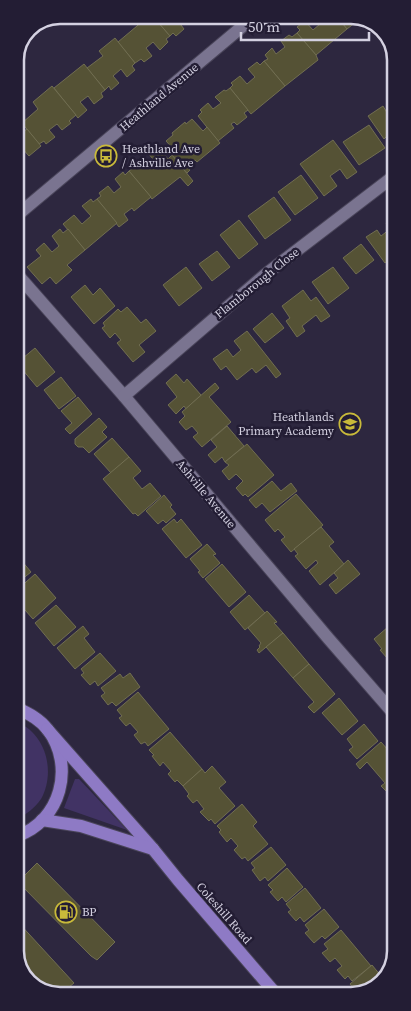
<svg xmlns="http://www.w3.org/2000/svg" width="411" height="1011" viewBox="0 0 411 1011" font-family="'Source Serif 4',serif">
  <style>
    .green { fill: #413364 }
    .building { fill: #555235; stroke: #716e51 }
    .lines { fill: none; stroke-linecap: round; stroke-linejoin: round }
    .minor-casing { stroke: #4a455a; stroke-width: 14 }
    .major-casing { stroke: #4a455a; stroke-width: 14 }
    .minor { stroke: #7a7490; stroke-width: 12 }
    .major { stroke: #8e7ac5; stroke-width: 12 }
    .labels { text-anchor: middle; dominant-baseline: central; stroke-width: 5; stroke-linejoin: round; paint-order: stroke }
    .street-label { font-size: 12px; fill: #d4d1e1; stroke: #231d34 }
    .poi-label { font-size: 12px; fill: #d4d1e1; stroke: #231d34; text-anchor: start }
    .rim { fill: none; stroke: #d4d1e1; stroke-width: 2.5 }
  </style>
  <rect width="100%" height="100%" fill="#2d273f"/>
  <g class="green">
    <path d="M17,722c29,12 39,50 24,77 -6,9 -15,15 -24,21z"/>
    <path d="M75,779h4l48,51 -63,-22z"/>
  </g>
  <g class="building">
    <path d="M150,15h2l18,21 -4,3 2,3 -8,8 -7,-8 -7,6 6,8 -8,6 -3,-3 -6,4 -17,-21z"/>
    <path d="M152,15h33l-7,6 6,8 -8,7 -3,-3 -3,3z"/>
    <path d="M312,15h24l11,14 -31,26 -19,-22 3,-3 -3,-3 8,-6 8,9 7,-6z"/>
    <path d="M336,15h18l7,3 -14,11z"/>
    <path d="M297,33l19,22 2,5 -33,26 -21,-25 4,-2 -3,-4 7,-7 4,6 9,-7 -4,-6 8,-6 3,2z"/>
    <path d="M115,38l20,25 -3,3 3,4 -8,7 -6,-8 -8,7 6,7 -8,7 -2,-4 -4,4 -18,-22 16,-12 -4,-5z"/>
    <path d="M264,61l21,25 -34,28 -21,-26 3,-3 -2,-2 9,-7 7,8 8,-7 -7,-8 9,-7 3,3z"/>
    <path d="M84,64l21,26 -4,3 2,4 -9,7 -6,-8 -8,6 7,8 -9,8 -24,-30z"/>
    <path d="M52,86l24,29 -7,6 2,2 -9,7 -5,-6 -8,6 6,7 -9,7 -2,-3 -5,3 -17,-21 16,-14 -5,-7z"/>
    <path d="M230,88l18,22 -4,3 3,4 -10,8 -3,-3 -3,2 3,4 -16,13 -20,-25 4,-4 -2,-2 8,-7 5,6 8,-6 -6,-6 9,-7 2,1z"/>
    <path d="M383,106l6,10 5,-4v26l-4,3 -3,-5 -3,3 -16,-23z"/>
    <path d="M192,119l11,12 4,-4 13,16 -23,19 -2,-2 -8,6 3,4 -3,3 -15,-18 4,-3 -10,-11 7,-6 -1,-2 13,-11 1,2z"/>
    <path d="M369,125l16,23 -26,17 -16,-23z"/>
    <path d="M18,126l5,6 4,-3 14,17 -12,10 -8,-9 -6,5v-24z"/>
    <path d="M333,140l24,32 -10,7 -7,-10 -10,7 7,10 -13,10 -24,-32z"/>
    <path d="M156,145l12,14 4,-4 21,26 -5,5 -8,-9 -28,22 -23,-28 4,-3 -2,-2 8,-7 6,7 8,-7 -6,-7z"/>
    <path d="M129,171l22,26 -17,14 -2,-3 -8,6 4,6 -9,7 -22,-28 4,-3 -2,-3 9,-7 6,7 7,-6 -6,-8 8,-7 2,3z"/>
    <path d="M301,175l17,23 -23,17 -17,-23z"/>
    <path d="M274,197l17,23 -26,19 -17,-23z"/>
    <path d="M91,199l2,3 4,-3 20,24 -32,27 -22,-26 11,-9 8,9 9,-8 -9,-10z"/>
    <path d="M394,217v39l-9,7 -19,-26 11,-7 4,6 9,-7 -4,-6z"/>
    <path d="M239,220l19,24 -19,15 -19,-24z"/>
    <path d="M60,229l3,4 5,-4 17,21 -18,15 5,5 -16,14 -6,-7 -8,7 -15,-17 14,-11 -5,-6 8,-7 8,9 7,-6 -7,-10z"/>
    <path d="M361,244l13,16 -18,14 -13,-16z"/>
    <path d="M217,251l13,16 -18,14 -13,-17z"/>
    <path d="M186,267l16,21 -23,18 -16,-21z"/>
    <path d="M333,267l16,21 -21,16 -16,-22z"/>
    <path d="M85,285l8,10 7,-7 15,18 -21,18 -23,-27z"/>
    <path d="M303,290l8,11 5,-4 14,19 -9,6 -5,-7 -14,11 3,5 -8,6 -11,-16 4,-3 -8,-12z"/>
    <path d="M127,307l14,16 5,-4 10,12 -17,14 6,7 -12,10 -16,-19 4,-3 -6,-7 -5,5 -8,-10 3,-2 -2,-3 15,-14 3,3z"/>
    <path d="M272,313l12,15 -19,15 -12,-14z"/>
    <path d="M247,331l34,43 -5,4 -10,-13 -10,8 -4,-5 -15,12 -11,-14 -5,4 -8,-11 14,-10 6,8 8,-7 -7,-9z"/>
    <path d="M35,348l20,24 -18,15 -20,-24z"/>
    <path d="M176,374l8,9 3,-4 14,16 -15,14 -2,-3 -8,8 -8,-9 9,-8 -11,-14z"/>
    <path d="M61,377l15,19 -17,13 -15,-19z"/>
    <path d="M215,383l4,5 -10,9 22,25 -29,25 -9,-10 5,-4 -6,-7 -6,4 -7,-8 6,-6 -3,-4z"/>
    <path d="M78,397l14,17 -22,20 -5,-5 7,-6 -11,-12z"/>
    <path d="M99,418l8,9 -5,5 5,5 -18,16 -6,-6h-5l-3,-3v-5z"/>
    <path d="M227,426l17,20 -19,16 -3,-5 -7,6 -7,-8 9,-8 -6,-7z"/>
    <path d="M112,438l17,19 -18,16 -17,-19z"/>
    <path d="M247,444l27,31 -26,22 -3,-3 -2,2 -7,-8 7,-7 -7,-7 -7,6 -7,-9 7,-6 -4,-3z"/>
    <path d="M129,457l12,14 -8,7 9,11 8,-6 11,13 -23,20 -3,-3 -2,1 -30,-35z"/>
    <path d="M272,481l9,10 10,-8 6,8 -27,21 -8,-9 -6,5 -7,-8z"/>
    <path d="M296,494l27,31 -32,27 -10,-12 4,-3 -7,-8 -3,3 -10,-12z"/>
    <path d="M164,495l8,10 -2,2 6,7 -10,9 -3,-3 -5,4 -12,-13z"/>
    <path d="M174,519l3,4 4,-4 21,26 -16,13 -24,-29z"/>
    <path d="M321,527l13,15 -5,4 15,18 -24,21 -11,-14 9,-8 -2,-3 -10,9 -11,-13 3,-2 -4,-5z"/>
    <path d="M207,544l9,10 -3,1 7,8 -17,15 -5,-6 2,-1 -10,-12z"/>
    <path d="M16,554l15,18 -15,12z"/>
    <path d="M348,560l12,14 -24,20 -7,-9 9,-7 -4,-5z"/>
    <path d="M222,564l24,28 -17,15 -24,-28z"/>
    <path d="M35,574l21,24 -23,21 -17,-19v-9z"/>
    <path d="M249,595l16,18 -20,17 -15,-18z"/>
    <path d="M56,605l20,22 -22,19 -19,-23z"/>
    <path d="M267,611l10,11 -3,1 9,10 -24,20 -2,-3 3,-3 -1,-1 2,-3 -13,-15z"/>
    <path d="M395,621v32l-7,6 -8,-9 2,-1 -8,-10z"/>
    <path d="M83,626l6,8 -5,4 11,14 -20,17 -18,-21z"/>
    <path d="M283,633l26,31 -16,14 -27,-31z"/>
    <path d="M100,653l16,18 -18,15 -3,-5 -5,4 -9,-10 3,-2 -3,-4z"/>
    <path d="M309,664l26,30 -21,19 -6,-6 6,-5 -21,-24z"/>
    <path d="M130,673l10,14 -24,19 -4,-4 -4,3 -7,-9 4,-3 -4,-5 19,-14 3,4z"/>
    <path d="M138,692l31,37 -21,17 -3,-4 -4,2 -7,-9 4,-3 -8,-9 -4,3 -7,-8 3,-2 -5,-6z"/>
    <path d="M339,698l19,23 -16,14 -20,-22z"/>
    <path d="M364,724l14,17 -21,18 -8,-9 4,-3 -6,-8z"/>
    <path d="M170,732l32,37 -19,17 -6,-6 -2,2 -7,-8 3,-3 -8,-9 -3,4 -8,-10 2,-1 -5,-5z"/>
    <path d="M381,742l15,17v24l-10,8 -5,-5 4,-3 -18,-21 -7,7 -4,-5z"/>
    <path d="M212,766l14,16 -7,6 16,18 -20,18 -4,-5 -2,2 -9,-9 4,-3 -7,-9 -4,3 -6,-7 2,-2 -6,-8 19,-17 3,4z"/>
    <path d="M242,804l15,18 -4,4 15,18 -20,17 -3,-4 -3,2 -8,-9 4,-4 -7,-8 -4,4 -8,-10 2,-2 -4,-4z"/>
    <path d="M271,847l15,18 -18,16 -3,-4 -5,4 -8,-11 3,-2 -4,-5z"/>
    <path d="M37,863l78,79 -18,18 -6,-4 -73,-74z"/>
    <path d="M287,868l16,19 -17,15 -4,-5 -4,4 -8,-9 3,-2 -5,-5z"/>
    <path d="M305,888l16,20 -17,14 -4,-5 -4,4 -8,-9 3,-2 -5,-6z"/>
    <path d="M324,909l15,18 -14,12 -3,-3 -8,7 -9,-10 4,-3 -4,-5z"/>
    <path d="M17,921l57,62 -16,13 -25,-9 -16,-22z"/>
    <path d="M341,930l30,36 -19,15 -4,-5 -3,3 -8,-9 5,-4 -7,-8 -5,4 -8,-9 6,-4 -4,-5z"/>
    <path d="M372,965l9,11 6,-5 2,1 -2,6 -22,16h-7l-8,-10z"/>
  </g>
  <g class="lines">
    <g class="minor-casing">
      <g id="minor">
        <path d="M15,217l241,-202"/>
        <path d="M16,273l108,123 204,242 67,77"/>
        <path d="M124,396l142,-122 128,-98"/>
      </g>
    </g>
    <g class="major-casing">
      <g id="major">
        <path d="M17,708c11,5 23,11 31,22 27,36 13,91 -31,106"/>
        <path d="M47,729l106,120 25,31 98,114"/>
        <path d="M42,820l39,6 72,23"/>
      </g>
    </g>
    <use href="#minor" class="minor"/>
    <use href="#major" class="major"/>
  </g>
  <defs>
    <g id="bus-ring" transform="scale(1.125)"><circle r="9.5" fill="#231d34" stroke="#c9ba3a" stroke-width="1.5"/><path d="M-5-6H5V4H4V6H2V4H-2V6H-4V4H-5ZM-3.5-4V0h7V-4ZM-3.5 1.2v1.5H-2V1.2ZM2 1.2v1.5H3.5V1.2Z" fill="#c9ba3a"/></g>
    <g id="school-ring" transform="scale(1.125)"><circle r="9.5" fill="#231d34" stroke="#c9ba3a" stroke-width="1.5"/><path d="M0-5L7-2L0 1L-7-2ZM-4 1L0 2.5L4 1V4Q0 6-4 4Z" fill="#c9ba3a"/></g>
    <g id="fuel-ring" transform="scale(1.125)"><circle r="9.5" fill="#231d34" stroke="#c9ba3a" stroke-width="1.5"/><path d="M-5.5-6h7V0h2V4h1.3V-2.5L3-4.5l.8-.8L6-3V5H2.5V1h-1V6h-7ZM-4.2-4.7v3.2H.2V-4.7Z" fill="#c9ba3a"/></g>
  </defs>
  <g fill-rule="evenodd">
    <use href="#bus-ring" x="106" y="156"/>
    <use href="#school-ring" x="350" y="424"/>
    <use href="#fuel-ring" x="66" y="912"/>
  </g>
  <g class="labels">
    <g class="street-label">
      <text transform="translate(159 97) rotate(-40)">Heathland Avenue</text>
      <text transform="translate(257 283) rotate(-39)">Flamborough Close</text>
      <text transform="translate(206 494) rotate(50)">Ashville Avenue</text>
      <text transform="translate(224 913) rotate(49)">Coleshill Road</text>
    </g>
    <g class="poi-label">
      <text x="122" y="149">Heathland Ave<tspan x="122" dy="14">/ Ashville Ave</tspan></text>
      <text x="334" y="417" text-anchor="end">Heathlands<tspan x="334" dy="14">Primary Academy</tspan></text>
      <text x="82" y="912">BP</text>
    </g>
  </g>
  <path d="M0 0H411V1011H0ZM60 24H351A36 36 0 0 1 387 60V951A36 36 0 0 1 351 987H60A36 36 0 0 1 24 951V60A36 36 0 0 1 60 24Z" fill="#231d34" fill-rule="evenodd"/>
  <path class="rim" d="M60 24H351A36 36 0 0 1 387 60V951A36 36 0 0 1 351 987H60A36 36 0 0 1 24 951V60A36 36 0 0 1 60 24Z"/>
  <path d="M241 32v8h128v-8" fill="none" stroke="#d4d1e1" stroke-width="2.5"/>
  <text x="248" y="32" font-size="15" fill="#d4d1e1" stroke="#231d34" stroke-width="4" paint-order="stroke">50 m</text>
</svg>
